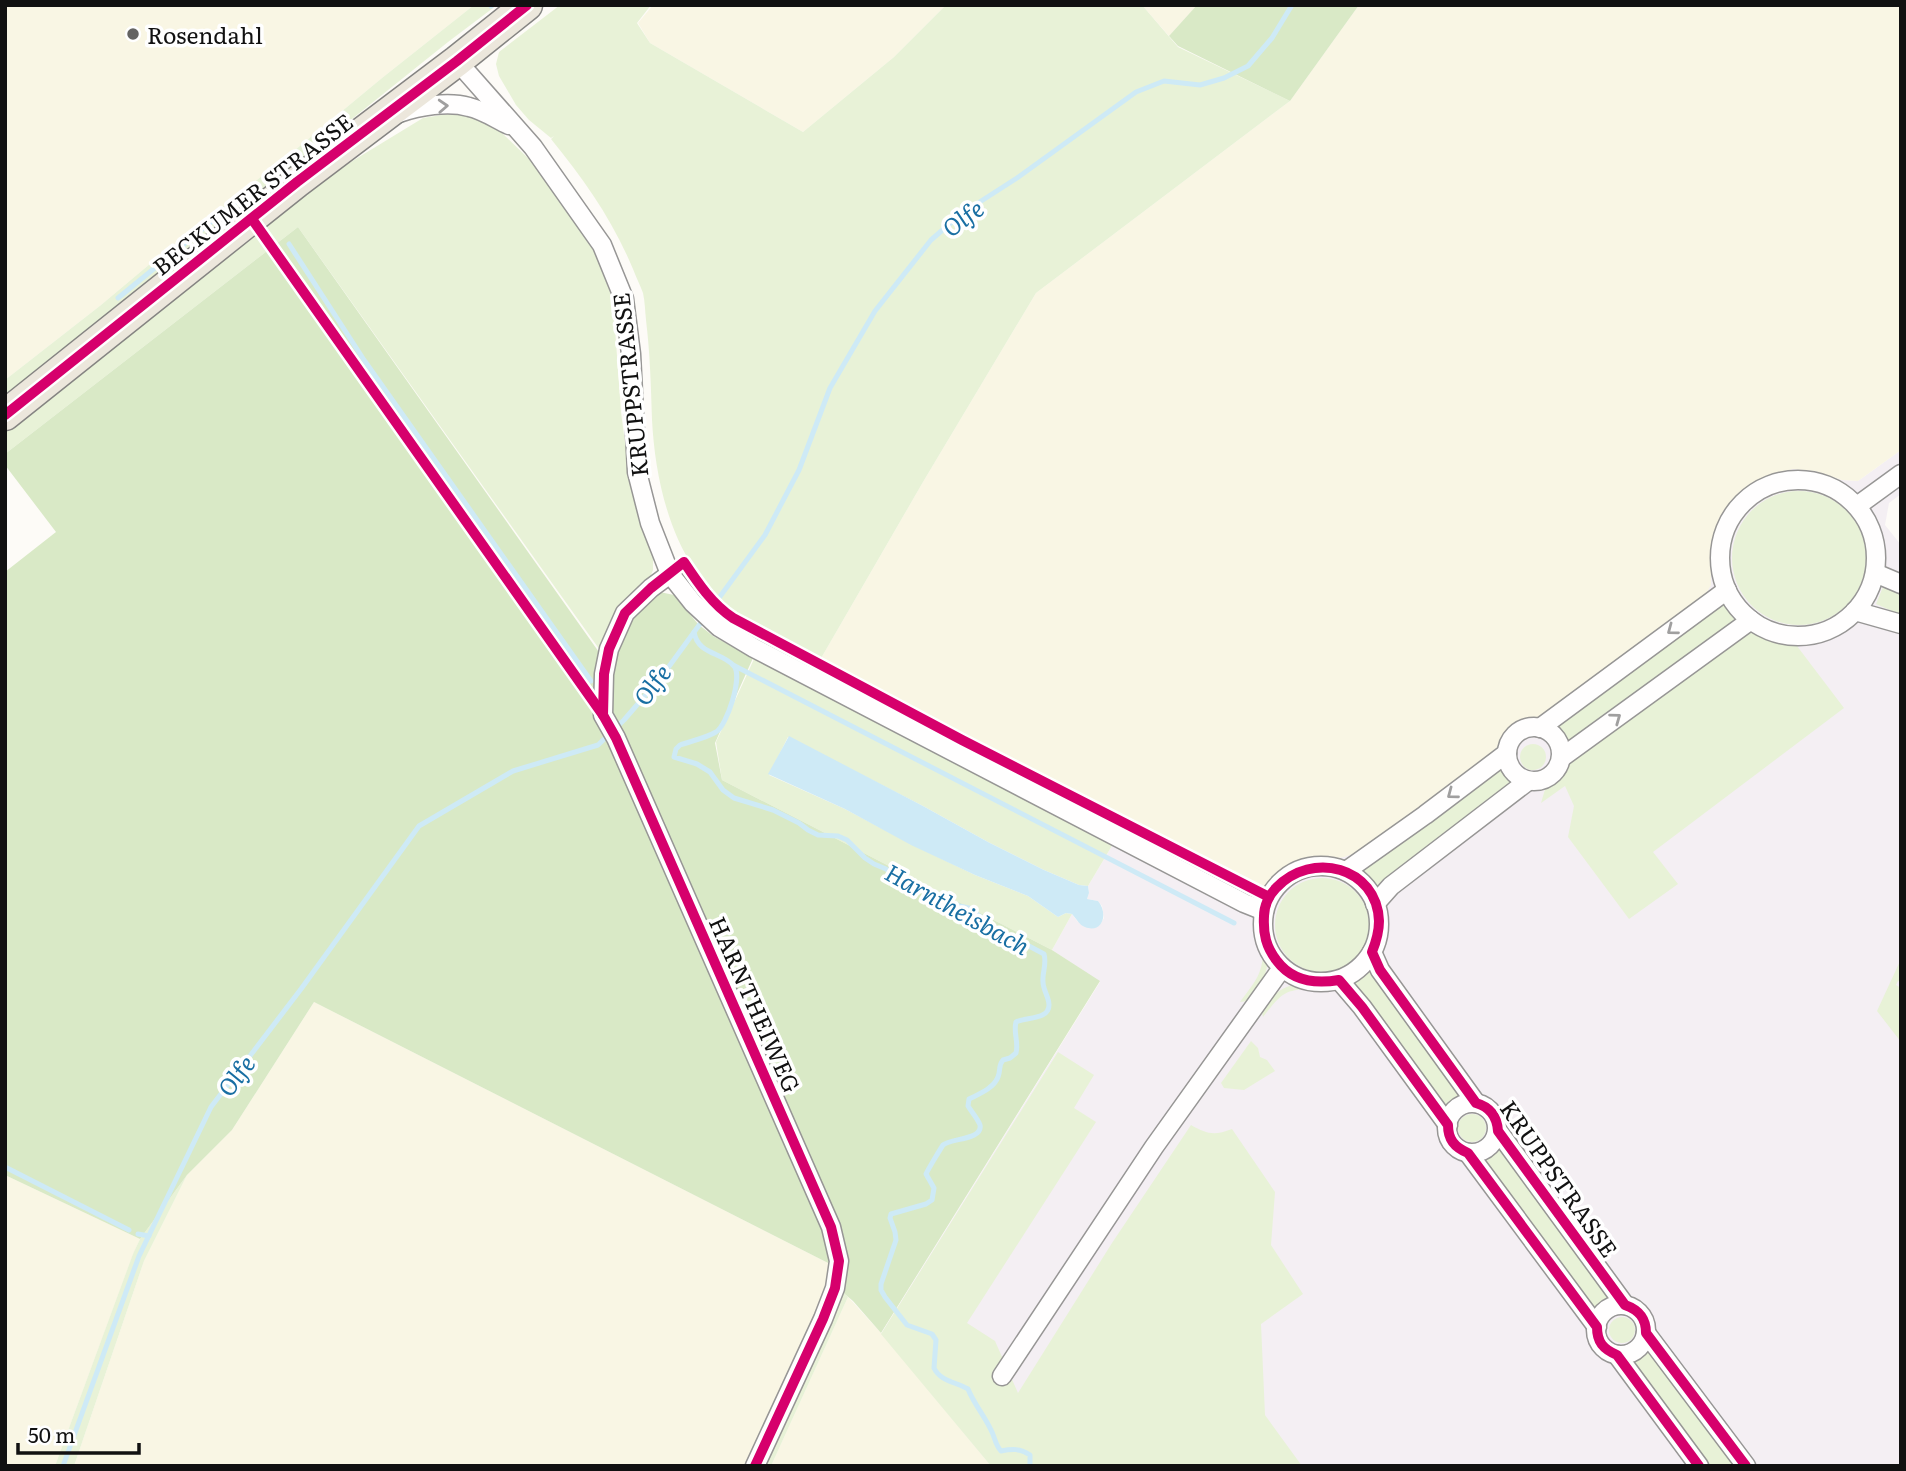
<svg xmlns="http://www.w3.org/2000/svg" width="1906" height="1471" viewBox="0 0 1906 1471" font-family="Literata,serif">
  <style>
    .industrial { fill: #f4eff3 }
    .farmland { fill: #f9f6e4 }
    .green { fill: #e8f2d7 }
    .forest { fill: #d9e9c6 }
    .water { fill: #ceeaf6 }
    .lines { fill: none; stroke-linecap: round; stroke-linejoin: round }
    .stream { stroke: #ceeaf6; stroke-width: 5 }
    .street-casing { stroke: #979695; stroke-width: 21 }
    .primary-casing { stroke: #858482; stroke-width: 33 }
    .street { stroke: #fffefe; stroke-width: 18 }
    .primary { stroke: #ece7dc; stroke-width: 30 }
    .cycleway-casing { stroke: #fff; stroke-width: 15 }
    .cycleway { stroke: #d6006c; stroke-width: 10 }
    .oneway { stroke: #a09f9f }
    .poi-dot { fill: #646362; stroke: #fff; stroke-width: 2.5 }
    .labels { text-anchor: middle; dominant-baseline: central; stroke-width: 7; stroke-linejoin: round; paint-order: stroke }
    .poi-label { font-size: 23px; fill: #111; stroke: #fff; text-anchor: start }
    .street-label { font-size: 23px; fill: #111; stroke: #fff }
    .water-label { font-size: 24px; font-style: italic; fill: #196fa3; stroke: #fff }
  </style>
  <rect width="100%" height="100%" fill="#fdfbf7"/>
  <path class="industrial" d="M1901,450v44l-12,9 -4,22 16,20v921h-910l-110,-132 219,-352 -48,-32 20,-36 6,8 23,1 3,-5 -2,-12 -4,-5 -11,-2 2,-6 -1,-7 25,-42 11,-27 139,72 21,-18 19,-9 41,-5 145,-100 12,-15 13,-13 12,-7 16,-4 169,-133v-25l5,-28 8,-22 17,-19 25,-15 27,-7 22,2 27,9 16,1z"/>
  <g class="farmland">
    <path d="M5,5h469l-92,73 -93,77 -126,98 -62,52 -96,75z"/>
    <path d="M653,5h293l-52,52 -91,75 -153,-89 -12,-20z"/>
    <path d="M1142,5h55l-28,31z"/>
    <path d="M1359,5h542v445l-43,31 -16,-1 -27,-9 -22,-2 -27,7 -25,15 -17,19 -8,22 -5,28v25l-8,14 -161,119 -15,4 -13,7 -13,13 -12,15 -127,94 -18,6 -41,5 -19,9 -21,18 -443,-229 103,-178 113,-189 254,-192z"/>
    <path d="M314,1002l520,264 -4,18 -80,182h-676l70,-205 43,-86 45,-45z"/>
    <path d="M5,1175l135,64 -7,16 -78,211h-50z"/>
    <path d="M848,1297l33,36 110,133h-220z"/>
  </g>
  <g class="green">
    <path d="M474,5h23l-49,37 -443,355v-17l96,-75 62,-52 126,-98 93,-77z"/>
    <path d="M560,5h91l-14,18 13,20 153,89 91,-75 52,-52h196l36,42 112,54 -254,192 -113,189 -103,178c-27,-15 -55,-27 -80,-44 -63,-43 -84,-123 -88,-196 -1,-34 -2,-67 -6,-100 -1,-9 -1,-18 -3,-27 -3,-8 -7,-16 -10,-24 -21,-50 -48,-88 -82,-130l3,-3 -3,2 -22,-18 -13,-15 -17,-29 -3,-12 3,-12z"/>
    <path d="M454,113l28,5 19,14 32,31 61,85 19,52 8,112 8,61 14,54 10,30v13l-5,12 -46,71 -304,-426 -293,227v-21l292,-231 44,-34 82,-50z"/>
    <circle cx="1799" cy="558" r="67"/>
    <path d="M1885,582l16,7v26l-25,-11z"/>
    <path d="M1727,600l13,18 -172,128 -15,-17z"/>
    <path d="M1752,633l45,13 47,62 -191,144 25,32 -49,35 -61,-82 6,-31 -9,-20 -24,17 5,-17 9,-5 10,-16 178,-131z"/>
    <path d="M754,659l359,185 -25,42 -9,-1 -35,-15 -56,-28 -65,-36 -135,-69 -19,38 76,34 66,35 64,31 53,21 30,21 8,-4 6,1 -20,36 -330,-170 -6,-38z"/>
    <circle cx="1533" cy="757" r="13"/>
    <path d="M1501,768l3,7 10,10 -138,104 -17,-16z"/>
    <circle cx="1322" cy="925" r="47"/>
    <path d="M1266,950c5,23 -5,33 -18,51l-8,1c13,-18 23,-27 23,-51z"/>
    <path d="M1901,959v23l-3,-1 -2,4 5,3v54l-24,-31z"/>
    <path d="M1369,968l93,126 -18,15 -93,-125z"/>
    <path d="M1299,984l21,2c-35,7 -33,0 -57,31l-2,-8c11,-13 20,-23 38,-25z"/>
    <path d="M1251,1041l7,7 2,9 7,3 8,11 -31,19 -20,-2 -3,-5z"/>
    <path d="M1058,1052l36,23 -20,33 22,14 -129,201 28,18 23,52 94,-150 79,-118c16,9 23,11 41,4l43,63 -4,53 32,49 -42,30 4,91 37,51h-311l-110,-132z"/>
    <circle cx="1472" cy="1128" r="14"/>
    <path d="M1501,1147l111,150 -6,3 -12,12 -111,-151 7,-3z"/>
    <path d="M187,1175l-43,86 -70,205h-19l78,-212 7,-15z"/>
    <path d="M840,1290l8,7 -77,169h-11z"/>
    <circle cx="1622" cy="1330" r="13"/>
    <path d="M1650,1349l87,117h-30l-75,-103 13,-8z"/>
  </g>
  <g class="forest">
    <path d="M1197,5h162l-69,96 -112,-55 -9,-10z"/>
    <path d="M298,227l303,428 29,-38 25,-26 19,4 24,29 15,12 40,22 -38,85 7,37 330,170 48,31 -219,352 -28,-32 -13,-11 -6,-24 -520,-264 -82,128 -45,45 -47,64 -135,-64v-603l51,-40 -51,-67v-11z"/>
  </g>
  <path class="water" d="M789,736l134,70 65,36 56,28 35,15 9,1 1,7 -2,6 11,2c11,13 4,33 -13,26 -6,-2 -9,-9 -13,-13l-6,-1 -8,4 -30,-21 -53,-21 -64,-30 -66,-36 -77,-35z"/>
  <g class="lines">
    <g class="stream">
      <path d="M491,5v1"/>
      <path d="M289,244l75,116 227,321"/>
      <path d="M118,298l125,-102 5,3"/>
      <path d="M694,632c4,23 28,20 40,34 9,11 -7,59 -18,66 -10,6 -25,9 -36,13l-4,4 -2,8 23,7 13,8 13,18 11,8 39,12 26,13 9,7 10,5 20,1 9,4 18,18 9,6 12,5 15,11 12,2 8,7 24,14 24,5 26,20 49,26c3,11 -2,18 -1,28 0,8 6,15 6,23 0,15 -23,12 -33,17 -3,11 3,20 0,31l-6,5 -7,2c-5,6 -2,9 -5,17 -4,11 -19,17 -29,22l-1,7c3,5 10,13 12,19 3,15 -29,13 -37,20 -2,3 -16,26 -17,29l8,14 -2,12 -6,4 -35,10 -1,4 5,14 1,8 -15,44v6l4,7 22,28 25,9 4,6 -2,28c6,13 22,14 34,21 6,15 16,26 23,41 4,7 4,15 10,21 11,-2 19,-3 29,4v11"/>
      <path d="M733,665l501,258"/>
      <path d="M5,1167l124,63"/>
      <path d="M138,1234l11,2"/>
      <path d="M63,1466l76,-210 72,-149 90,-118 118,-163 94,-55 85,-26 26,-25 38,-44 103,-141 34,-65 31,-82 45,-77 56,-71 30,-26 56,-36 119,-86 28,-11 36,4 24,-7 24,-12 24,-28 20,-33"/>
    </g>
    <g class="street-casing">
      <g id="street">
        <path d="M457,61l76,86 69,98 22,54 7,55 6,118 13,51 20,51 23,29 26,24 35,21 490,255 20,8"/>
        <path d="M399,113c20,-7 49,-12 70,-6 14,3 27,12 40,18"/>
        <circle cx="1798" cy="558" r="78"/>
        <path d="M1857,506l44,-32"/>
        <path d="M1875,573l26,11"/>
        <path d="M670,574l-19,14 -26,25 -16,36 -5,25 -1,41 13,23 215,489 8,34 -4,27 -12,31 -68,147"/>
        <path d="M1855,611l46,13"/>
        <circle cx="1534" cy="754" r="27"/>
        <path d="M1540,728l187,-138"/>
        <path d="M1561,758l190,-138"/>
        <circle cx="1321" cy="924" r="58"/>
        <path d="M1346,871l79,-56 82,-62"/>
        <path d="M1375,904l16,-18 137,-105"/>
        <path d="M1372,952l8,18 96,133"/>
        <path d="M1339,980l23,27 86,118"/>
        <circle cx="1472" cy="1128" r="25"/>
        <path d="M1498,1131l127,174"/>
        <path d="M1468,1153l129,174"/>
        <circle cx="1621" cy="1330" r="25"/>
        <path d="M1646,1333l100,133"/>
        <path d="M1617,1355l82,111"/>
        <path d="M1002,1376l152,-229 128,-179"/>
      </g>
    </g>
    <g class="primary-casing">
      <path id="primary" d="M5,415l292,-233 160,-121 70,-56"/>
    </g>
    <use href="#street" class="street"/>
    <use href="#primary" class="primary"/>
    <g class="cycleway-casing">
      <g id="cycleway">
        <path d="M252,219l351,496"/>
        <path d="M5,415l292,-233 160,-121 70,-56"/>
        <path d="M755,1466l68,-147 12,-31 4,-27 -8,-34 -215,-489 -13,-23 1,-41 5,-25 16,-36 26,-25 33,-26c14,21 28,42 49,56l229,122 307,157"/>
        <path d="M1699,1466l-82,-111c-14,-6 -20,-13 -20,-28l-129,-174c-14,-6 -20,-14 -20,-28l-86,-118 -23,-27c-23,4 -47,1 -62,-19 -11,-14 -14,-27 -13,-45 0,-10 5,-21 12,-28 36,-38 101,-21 103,33 0,12 -3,21 -7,31l8,18 96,133c14,4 21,13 22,28l127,174c14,5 21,13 21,28l100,133"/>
      </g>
    </g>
    <use href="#cycleway" class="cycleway"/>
  </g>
  <defs><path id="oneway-chevron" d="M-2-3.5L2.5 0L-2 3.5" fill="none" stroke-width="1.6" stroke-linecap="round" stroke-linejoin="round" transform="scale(1.75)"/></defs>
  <g class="oneway">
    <use href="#oneway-chevron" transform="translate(443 106) rotate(-3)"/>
    <use href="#oneway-chevron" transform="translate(1672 630) rotate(143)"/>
    <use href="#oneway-chevron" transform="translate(1616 718) rotate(-36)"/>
    <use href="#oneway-chevron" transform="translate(1452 794) rotate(143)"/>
  </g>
  <circle class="poi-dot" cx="133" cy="34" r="7"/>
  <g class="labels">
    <g class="poi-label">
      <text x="147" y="34">Rosendahl</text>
    </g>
    <g class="street-label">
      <text transform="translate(252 193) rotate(-38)">BECKUMER STRASSE</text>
      <text transform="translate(629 385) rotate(-96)">KRUPPSTRASSE</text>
      <text transform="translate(756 1004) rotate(66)">HARNTHEIWEG</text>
      <text transform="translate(1560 1178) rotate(55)">KRUPPSTRASSE</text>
    </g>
    <g class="water-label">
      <text transform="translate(962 217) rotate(-36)">Olfe</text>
      <text transform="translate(651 684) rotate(-53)">Olfe</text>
      <text transform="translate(958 908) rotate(29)">Harntheisbach</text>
      <text transform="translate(235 1075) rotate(-53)">Olfe</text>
    </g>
  </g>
  <rect width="1906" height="1471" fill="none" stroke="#111111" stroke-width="14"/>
  <path d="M18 1443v10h121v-10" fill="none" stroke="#111111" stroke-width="3.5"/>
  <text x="28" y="1443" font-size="21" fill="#111111" stroke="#ffffff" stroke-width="5" paint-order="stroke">50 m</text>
</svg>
